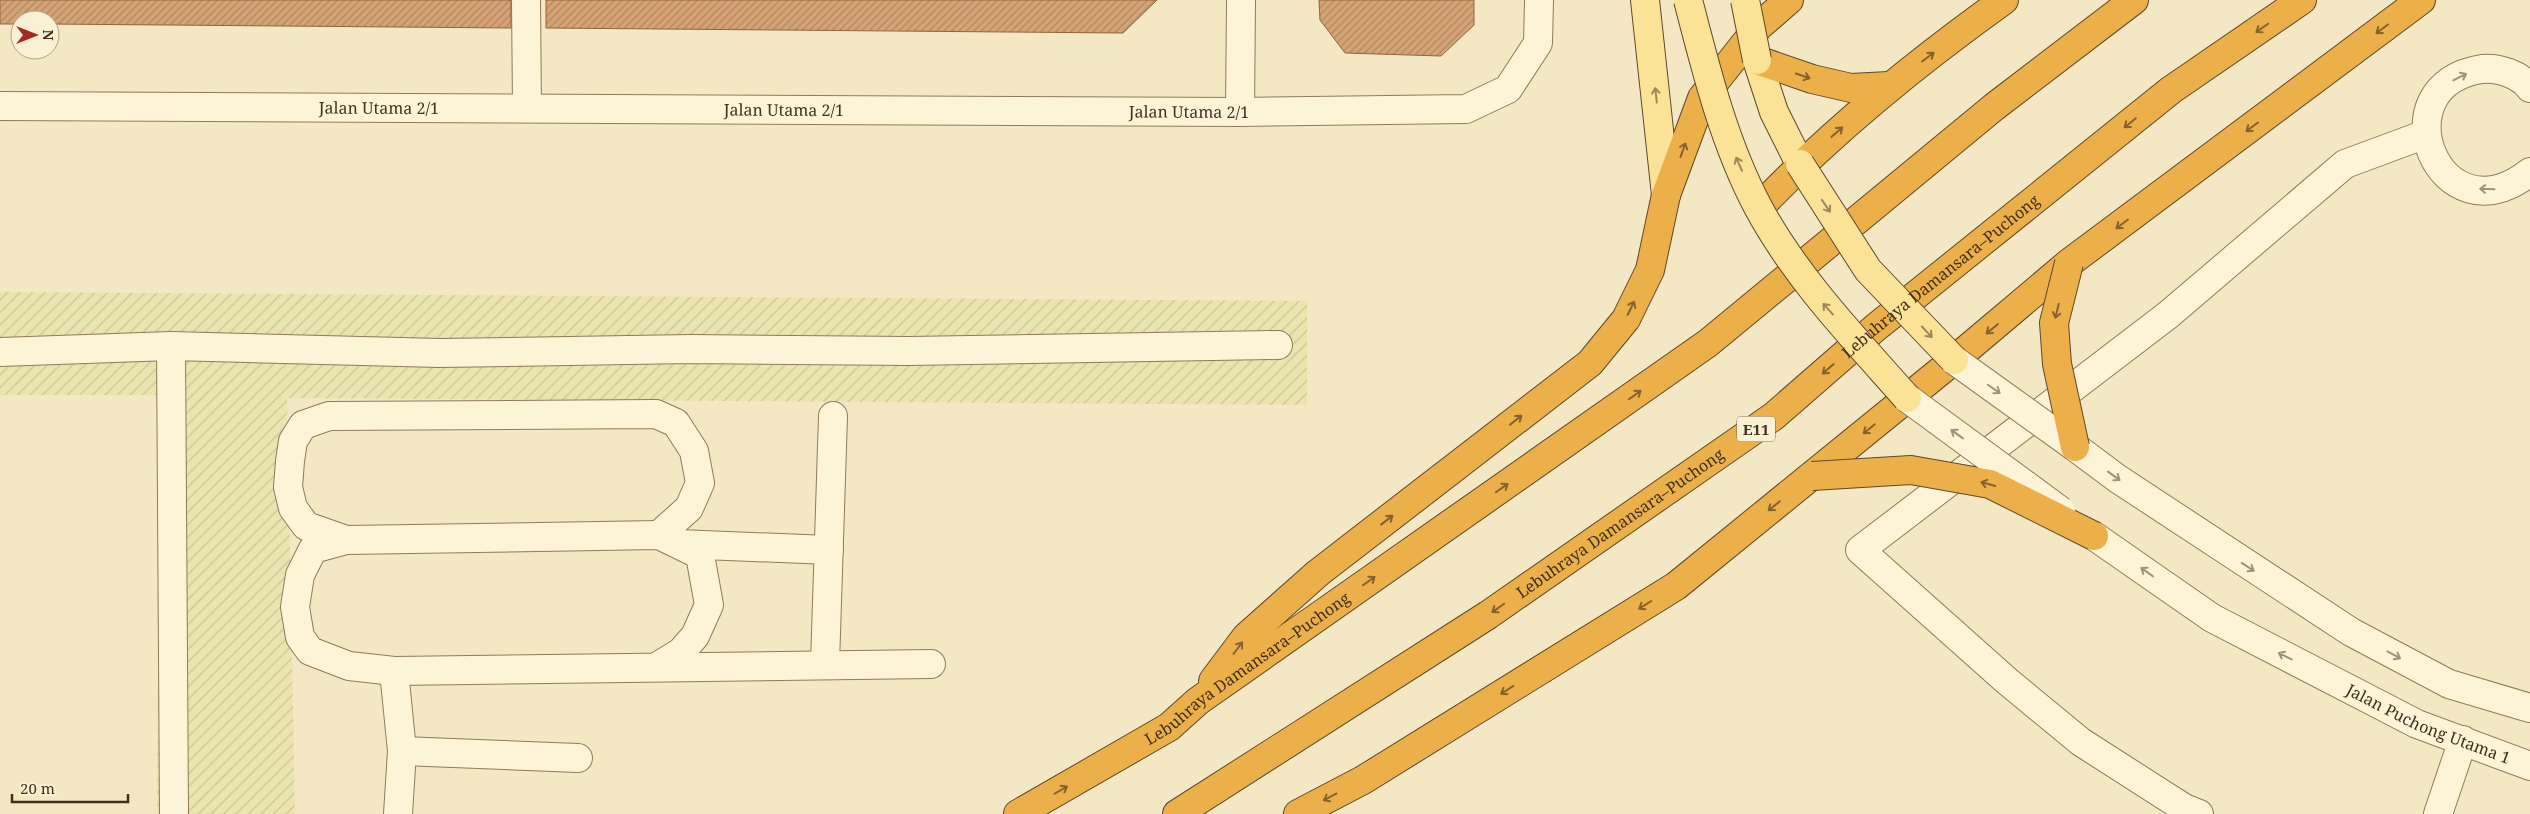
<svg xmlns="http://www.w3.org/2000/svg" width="2530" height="814" viewBox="0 0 2530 814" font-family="'Noto Serif',serif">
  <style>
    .farmland { fill: url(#farmland-furrows) }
    .building { fill: url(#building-hatch); stroke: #93633a }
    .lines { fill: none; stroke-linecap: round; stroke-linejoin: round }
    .minor-casing { stroke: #907a57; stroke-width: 30 }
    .major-casing { stroke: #5e472c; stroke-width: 30 }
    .highway-casing { stroke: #5e472c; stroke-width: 30 }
    .minor { stroke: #fdf4d8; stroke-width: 28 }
    .major { stroke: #fae297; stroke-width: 28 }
    .highway { stroke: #ecb04a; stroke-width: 28 }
    .minor-bridge-casing { stroke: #907a57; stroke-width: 30; stroke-linecap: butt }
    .major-bridge-casing { stroke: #5e472c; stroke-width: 30; stroke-linecap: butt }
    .highway-bridge-casing { stroke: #5e472c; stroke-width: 30; stroke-linecap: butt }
    .minor-bridge { stroke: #fdf4d8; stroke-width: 28 }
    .major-bridge { stroke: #fae297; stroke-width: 28 }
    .highway-bridge { stroke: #ecb04a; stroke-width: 28 }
    .oneway { stroke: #84632f }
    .oneway2 { stroke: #9e927a }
    .oneway3 { stroke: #9c895a }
    .labels { text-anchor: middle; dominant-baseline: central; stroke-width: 5; stroke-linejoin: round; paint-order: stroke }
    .shield { fill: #faf1d4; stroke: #776a54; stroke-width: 1 }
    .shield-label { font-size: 15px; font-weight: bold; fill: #3f301d }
    .street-label { font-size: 16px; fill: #3f301d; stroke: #faf1d4 }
  </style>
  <defs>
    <pattern id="farmland-furrows" width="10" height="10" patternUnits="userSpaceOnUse" patternTransform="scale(1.25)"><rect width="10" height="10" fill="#eae5af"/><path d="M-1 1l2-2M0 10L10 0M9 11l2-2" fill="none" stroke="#cac596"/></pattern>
    <pattern id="building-hatch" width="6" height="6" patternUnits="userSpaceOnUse" patternTransform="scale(1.25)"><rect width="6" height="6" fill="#d6a474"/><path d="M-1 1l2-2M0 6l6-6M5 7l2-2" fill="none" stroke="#af865f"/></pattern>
  </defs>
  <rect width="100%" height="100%" fill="#f3e8c3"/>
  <path class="farmland" d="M0,292l1307,9v104l-1020,-7 8,416h-138l3,-419h-160z"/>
  <g class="building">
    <path d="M0,0h511v28l-461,-4v-4h-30v4h-20z"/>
    <path d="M546,0h611l-34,33 -577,-5z"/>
    <path d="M1319,0h155v25l-33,31 -96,-3 -25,-33z"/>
  </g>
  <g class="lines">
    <g class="minor-casing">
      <g id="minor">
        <path d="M526,0l1,108"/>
        <path d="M2530,88c-9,-13 -32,-21 -48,-19 -106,16 -43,175 48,103"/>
        <path id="s1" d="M0,106l1240,6 226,-3 42,-20 30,-46 1,-43"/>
        <path d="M1240,112l1,-112"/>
        <path d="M0,352l171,-6"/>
        <path d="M2075,447l43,32 233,153 98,52 81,24"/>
        <path id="s2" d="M2094,536l118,82 205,106 113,42"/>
        <path d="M346,540l-40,-14 -13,-18 -5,-21 2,-26 3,-20 10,-16 26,-9 327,-2 20,9 18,28 6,32 -11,25 -30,27"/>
        <path d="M679,544l150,6"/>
        <path d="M825,664l8,-248"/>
        <path d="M658,666l23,-14 14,-16 14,-31 -9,-50 -41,-20 -313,5 -33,9 -13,26 -5,32 5,30 10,14 39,15 45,5 537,-7"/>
        <path d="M394,671l8,80 -4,63"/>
        <path d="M402,751l176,7"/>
        <path d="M174,814l-3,-468 269,7 250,-4 219,2 369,-6"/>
        <path d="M2199,814l-15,-6 -103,-66 -74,-61 -147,-131 308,-235 177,-151 81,-30"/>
        <path d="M2438,814l25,-74"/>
      </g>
    </g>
    <g class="major-casing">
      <g id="major">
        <path d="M1645,0l21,195"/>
        <path d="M1757,60l17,52 26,52"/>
      </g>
    </g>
    <g class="highway-casing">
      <g id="highway">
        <path d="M1757,60l55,19 39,9 38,-2"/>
        <path d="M1759,208c74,-78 157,-145 245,-208"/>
        <path d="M1213,681l33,-44 72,-64 272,-210 36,-44 24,-49 16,-75 36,-97 57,-72 30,-26"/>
        <path id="s3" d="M1018,814l151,-87 29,-26 510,-358 286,-236 140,-107"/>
        <path id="s4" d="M1177,814l311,-199 286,-199 101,-88 296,-238 131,-90"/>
        <path d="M1298,814l65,-34 313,-194 278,-226 115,-97 352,-263"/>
      </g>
    </g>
    <use href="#minor" class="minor"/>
    <use href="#major" class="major"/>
    <use href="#highway" class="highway"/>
    <g class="minor-bridge-casing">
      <g id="minor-bridge">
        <path d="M1954,360l121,87"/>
        <path d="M1907,398l154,113"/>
      </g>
    </g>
    <g class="major-bridge-casing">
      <g id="major-bridge">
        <path d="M1688,0c18,70 36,143 70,207 38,71 96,131 149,191"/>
        <path d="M1745,0l12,60"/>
        <path d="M1800,164l68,106 86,90"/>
      </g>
    </g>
    <g class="highway-bridge-casing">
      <g id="highway-bridge">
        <path d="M2069,263l-15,60 3,41 18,83"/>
        <path d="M1812,476l99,-6 79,14 104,52"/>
      </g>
    </g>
    <use href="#minor-bridge" class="minor-bridge"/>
    <use href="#major-bridge" class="major-bridge"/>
    <use href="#highway-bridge" class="highway-bridge"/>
  </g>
  <defs><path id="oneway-shaft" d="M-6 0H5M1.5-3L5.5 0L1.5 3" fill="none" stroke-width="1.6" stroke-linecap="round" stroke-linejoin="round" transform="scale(1.25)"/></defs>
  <g class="oneway">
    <use href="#oneway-shaft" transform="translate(2262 28) rotate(145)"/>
    <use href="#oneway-shaft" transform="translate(2382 29) rotate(143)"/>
    <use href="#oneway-shaft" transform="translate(1928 57) rotate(-37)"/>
    <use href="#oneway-shaft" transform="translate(1803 76) rotate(19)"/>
    <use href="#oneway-shaft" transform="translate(2130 123) rotate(141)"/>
    <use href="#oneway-shaft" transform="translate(2252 127) rotate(143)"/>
    <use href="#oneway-shaft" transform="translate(1837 132) rotate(-41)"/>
    <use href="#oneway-shaft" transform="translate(1683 150) rotate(-70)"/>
    <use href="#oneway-shaft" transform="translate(2122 224) rotate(143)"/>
    <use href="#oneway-shaft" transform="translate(1631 308) rotate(-64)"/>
    <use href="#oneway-shaft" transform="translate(2057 311) rotate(104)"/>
    <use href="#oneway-shaft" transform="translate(1992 329) rotate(140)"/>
    <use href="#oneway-shaft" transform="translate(1828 369) rotate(139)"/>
    <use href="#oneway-shaft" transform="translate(1635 395) rotate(-35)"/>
    <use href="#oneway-shaft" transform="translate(1516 420) rotate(-38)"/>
    <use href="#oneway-shaft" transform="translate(1869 429) rotate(141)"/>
    <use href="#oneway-shaft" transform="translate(1988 484) rotate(-164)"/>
    <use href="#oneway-shaft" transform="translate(1502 488) rotate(-35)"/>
    <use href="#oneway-shaft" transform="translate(1774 506) rotate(141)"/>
    <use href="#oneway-shaft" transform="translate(1387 520) rotate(-38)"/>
    <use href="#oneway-shaft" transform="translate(1369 581) rotate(-35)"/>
    <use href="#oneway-shaft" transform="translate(1645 605) rotate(148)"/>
    <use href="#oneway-shaft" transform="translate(1498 608) rotate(145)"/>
    <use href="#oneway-shaft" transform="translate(1238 648) rotate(-53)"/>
    <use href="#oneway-shaft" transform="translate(1507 690) rotate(148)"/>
    <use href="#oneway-shaft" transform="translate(1061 790) rotate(-30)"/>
    <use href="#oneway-shaft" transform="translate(1330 797) rotate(152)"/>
  </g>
  <g class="oneway2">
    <use href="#oneway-shaft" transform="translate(2460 77) rotate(-27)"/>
    <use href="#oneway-shaft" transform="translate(2487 189) rotate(-178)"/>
    <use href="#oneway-shaft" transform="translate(1994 389) rotate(35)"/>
    <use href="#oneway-shaft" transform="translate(1957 434) rotate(-144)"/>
    <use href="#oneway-shaft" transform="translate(2114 476) rotate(36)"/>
    <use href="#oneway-shaft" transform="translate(2248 567) rotate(33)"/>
    <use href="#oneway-shaft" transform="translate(2147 572) rotate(-144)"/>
    <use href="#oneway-shaft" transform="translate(2394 655) rotate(28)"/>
    <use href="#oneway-shaft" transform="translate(2285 656) rotate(-153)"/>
  </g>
  <g class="oneway3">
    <use href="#oneway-shaft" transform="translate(1656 95) rotate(-96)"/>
    <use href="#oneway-shaft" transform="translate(1739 164) rotate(-114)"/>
    <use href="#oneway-shaft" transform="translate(1826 206) rotate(56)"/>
    <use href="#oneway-shaft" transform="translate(1828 309) rotate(-132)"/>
    <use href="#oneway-shaft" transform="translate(1927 332) rotate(47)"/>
  </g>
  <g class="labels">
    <rect class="shield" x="1737" y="416.5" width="38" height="25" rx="4"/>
    <g class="shield-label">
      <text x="1756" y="429">E11</text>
    </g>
    <g class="street-label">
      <text stroke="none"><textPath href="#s1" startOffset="379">Jalan Utama 2/1</textPath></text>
      <text stroke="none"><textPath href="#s1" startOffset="784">Jalan Utama 2/1</textPath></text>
      <text stroke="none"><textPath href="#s1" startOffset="1189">Jalan Utama 2/1</textPath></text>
      <text stroke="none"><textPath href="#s4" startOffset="935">Lebuhraya Damansara–Puchong</textPath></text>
      <text stroke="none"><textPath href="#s4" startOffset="530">Lebuhraya Damansara–Puchong</textPath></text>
      <text stroke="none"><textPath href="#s3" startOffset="272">Lebuhraya Damansara–Puchong</textPath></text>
      <text stroke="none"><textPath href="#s2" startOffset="385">Jalan Puchong Utama 1</textPath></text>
    </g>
  </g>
  <g transform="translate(35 35) rotate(90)"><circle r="24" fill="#faf1d4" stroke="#afa48b"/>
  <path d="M0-4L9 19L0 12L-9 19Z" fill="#a7281f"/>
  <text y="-8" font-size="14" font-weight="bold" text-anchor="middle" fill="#3f301d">N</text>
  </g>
  <path d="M12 794v8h116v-8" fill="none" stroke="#3f301d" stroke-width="2.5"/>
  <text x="20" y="794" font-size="15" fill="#3f301d" stroke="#faf1d4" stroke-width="4" paint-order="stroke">20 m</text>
</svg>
